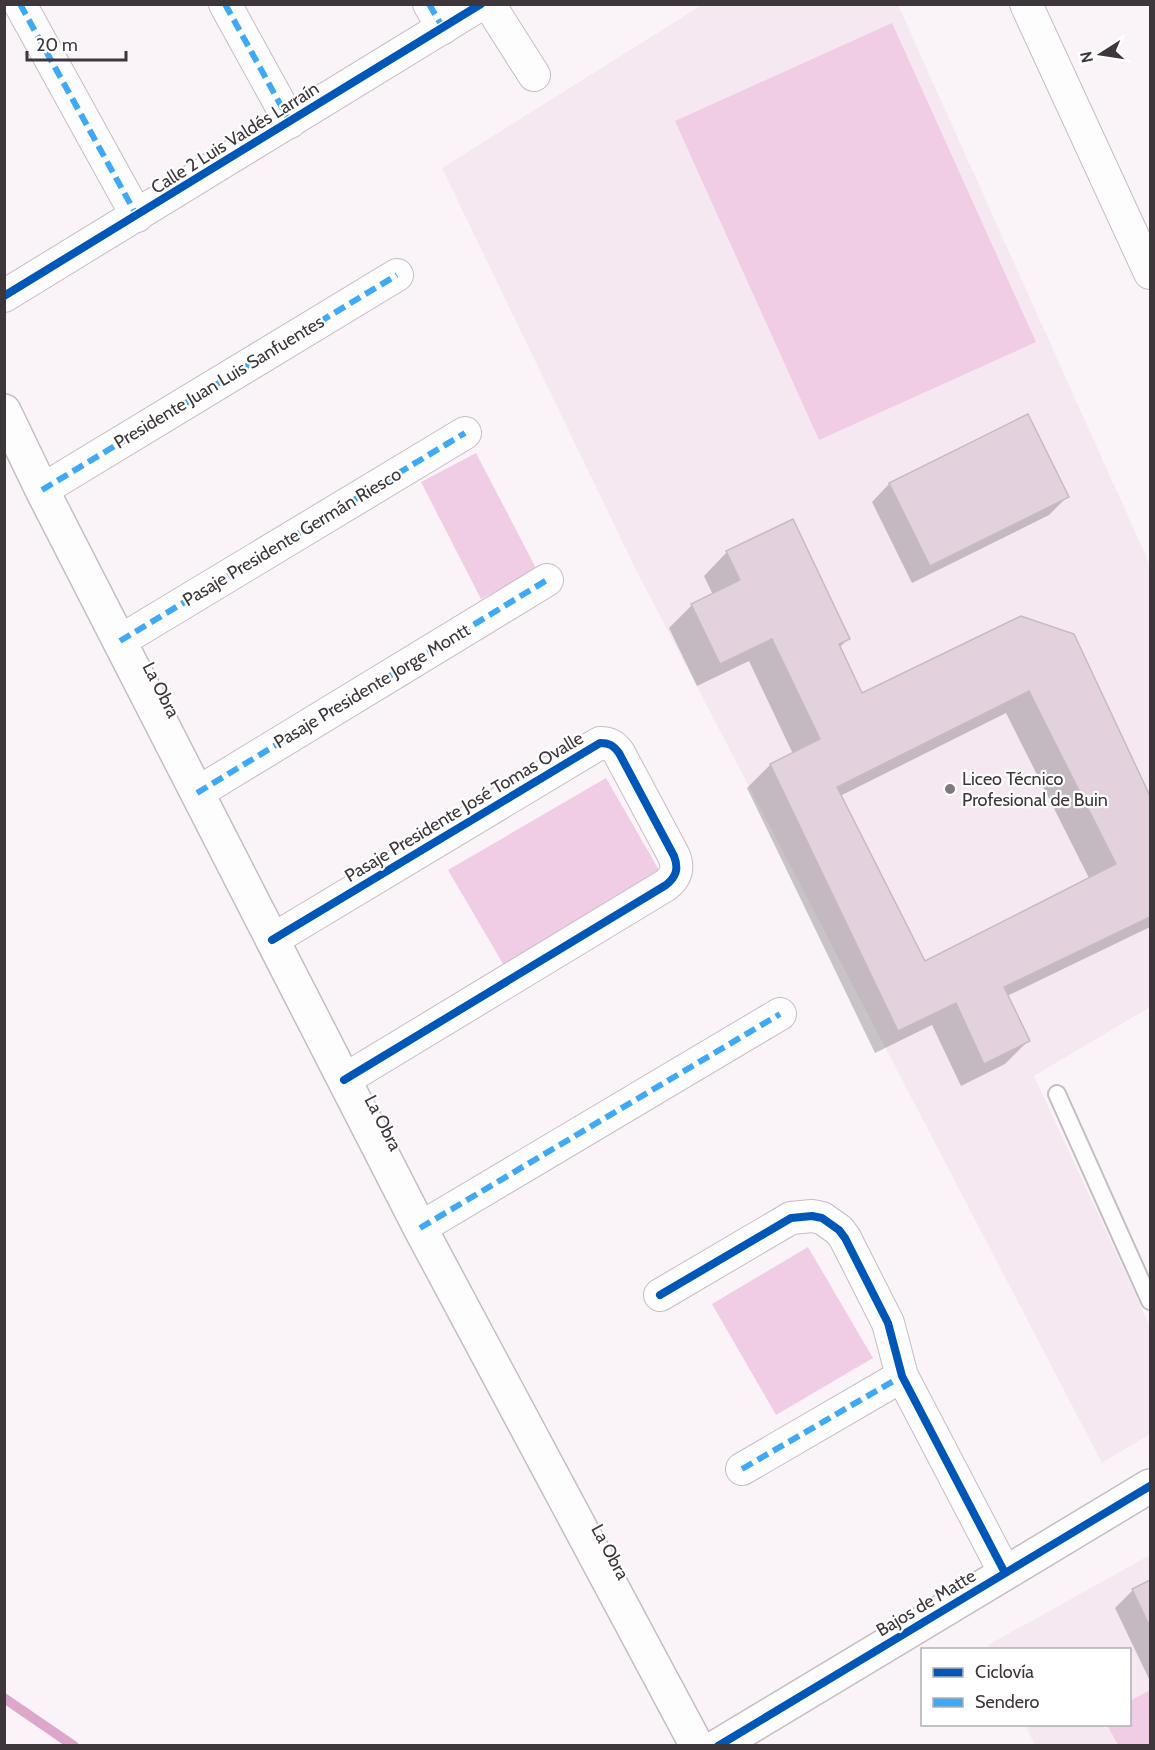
<svg xmlns="http://www.w3.org/2000/svg" width="1155" height="1750" viewBox="0 0 1155 1750" font-family="Cabin,sans-serif">
  <style>
    .built { fill: #f6e8f1 }
    .green { fill: #f1cde5 }
    .shadow { fill: #0003; fill-rule: evenodd }
    .lines { fill: none; stroke-linecap: round; stroke-linejoin: round }
    .stream { stroke: #dda6cb; stroke-width: 10 }
    .building { fill: #e3d2de; stroke: #c2bdc0; stroke-width: 1.5; fill-rule: evenodd }
    .lane-casing { stroke: #c4bec2; stroke-width: 20 }
    .street-casing { stroke: #c4bec2; stroke-width: 34 }
    .secondary-casing { stroke: #c4bec2; stroke-width: 36 }
    .lane { stroke: #fefdfe; stroke-width: 16 }
    .street { stroke: #fefdfe; stroke-width: 32 }
    .secondary { stroke: #fefdfe; stroke-width: 33 }
    .quiet { stroke: #3fa9f5; stroke-width: 6; stroke-dasharray: 12 6; stroke-linecap: butt }
    .cycleway-casing { stroke: #fff; stroke-width: 11 }
    .cycleway { stroke: #0057b8; stroke-width: 8 }
    .poi-dot { fill: #7f797d; stroke: #fff; stroke-width: 2 }
    .labels { text-anchor: middle; dominant-baseline: central; stroke-width: 4.5; stroke-linejoin: round; paint-order: stroke }
    .street-label { font-size: 18px; fill: #3d373b; stroke: #fff }
    .poi-label { font-size: 18px; fill: #3d373b; stroke: #fff; text-anchor: start }
  </style>
  <rect width="100%" height="100%" fill="#faf4f8"/>
  <g class="built">
    <path d="M702,5h196l252,560v442l-116,69 116,250v108l-48,29 -466,-893 -194,-402z"/>
    <path d="M1150,1555v190h-115l-10,-20 105,-1v-74h-140l-2,-5z"/>
  </g>
  <g class="green">
    <path d="M892,23l144,319 -217,98 -144,-319z"/>
    <path d="M476,453l61,117 -56,29 -60,-117z"/>
    <path d="M606,778l57,99 -157,92 -58,-99z"/>
    <path d="M808,1247l65,111 -97,57 -64,-111z"/>
    <path d="M1150,1690v55h-32l-11,-20 23,-1v-23z"/>
  </g>
  <g class="shadow">
    <path d="M1027,416l40,81 -18,18 -137,68 -40,-81 17,-18z"/>
    <path d="M727,552l122,86 -10,10 23,47 211,-60 77,165v127l-143,69 21,45 -23,23 -44,22 -29,-61 -57,28 -128,-265 23,-23 23,-11 -44,-93 -52,25 -28,-58 23,-23 21,-10 -9,-19zM1006,713l84,167 -166,84 -84,-168z"/>
    <path d="M1150,1582v99l-35,-73 18,-18z"/>
  </g>
  <g class="lines">
    <path class="stream" d="M4,1698l70,48"/>
  </g>
  <g class="building">
    <path d="M1028,414l41,83 -139,69 -41,-83z"/>
    <path d="M793,519l57,120 -11,5 23,49 159,-77 53,18 76,162v121l-146,70 26,54 -46,23 -28,-61 -58,28 -128,-267 50,-25 -48,-100 -52,25 -29,-60 49,-24 -14,-29zM1029,691l87,173 -191,97 -88,-174z"/>
    <path d="M1150,1580v47l-18,-38z"/>
  </g>
  <g class="lines">
    <g class="lane-casing">
      <path id="lane" d="M1057,1094l93,207"/>
    </g>
    <g class="street-casing">
      <g id="street">
        <path d="M20,4l117,212"/>
        <path d="M225,4l65,118"/>
        <path d="M429,4l14,24"/>
        <path d="M489,4l45,71"/>
        <path d="M1026,4l124,269"/>
        <path d="M4,296l477,-292"/>
        <path d="M42,490l355,-215"/>
        <path d="M120,641l345,-208"/>
        <path d="M197,793l350,-213"/>
        <path d="M272,940l328,-197c9,0 13,2 19,10l55,103c5,13 2,21 -8,29l-322,195"/>
        <path d="M420,1228l360,-214"/>
        <path d="M660,1295l131,-77 21,-2 10,2 17,12 6,8 43,85 14,53 103,197"/>
        <path d="M742,1469l160,-93"/>
      </g>
    </g>
    <g class="secondary-casing">
      <g id="secondary">
        <path d="M4,411l38,79 378,738 277,518"/>
        <path d="M718,1746l432,-260"/>
      </g>
    </g>
    <use href="#lane" class="lane"/>
    <use href="#street" class="street"/>
    <use href="#secondary" class="secondary"/>
    <g class="quiet">
      <path d="M20,4l117,212"/>
      <path d="M225,4l65,118"/>
      <path d="M429,4l14,24"/>
      <path d="M42,490l355,-215"/>
      <path d="M120,641l345,-208"/>
      <path d="M197,793l350,-213"/>
      <path d="M420,1228l360,-214"/>
      <path d="M742,1469l160,-93"/>
    </g>
    <g class="cycleway-casing">
      <g id="cycleway">
        <path d="M4,296l477,-292"/>
        <path d="M272,940l328,-197c9,0 13,2 19,10l55,103c5,13 2,21 -8,29l-322,195"/>
        <path d="M660,1295l131,-77 21,-2 10,2 17,12 6,8 43,85 14,53 103,197"/>
        <path d="M718,1746l432,-260"/>
      </g>
    </g>
    <use href="#cycleway" class="cycleway"/>
  </g>
  <circle class="poi-dot" cx="950" cy="789" r="6"/>
  <g class="labels">
    <g class="street-label">
      <text transform="translate(235 138) rotate(-32)">Calle 2 Luis Valdés Larraín</text>
      <text transform="translate(219 382) rotate(-31)">Presidente Juan Luis Sanfuentes</text>
      <text transform="translate(292 537) rotate(-31)">Pasaje Presidente Germán Riesco</text>
      <text transform="translate(372 686) rotate(-31)">Pasaje Presidente Jorge Montt</text>
      <text transform="translate(161 690) rotate(63)">La Obra</text>
      <text transform="translate(464 807) rotate(-31)">Pasaje Presidente José Tomas Ovalle</text>
      <text transform="translate(383 1123) rotate(63)">La Obra</text>
      <text transform="translate(610 1552) rotate(62)">La Obra</text>
      <text transform="translate(926 1603) rotate(-31)">Bajos de Matte</text>
    </g>
    <g class="poi-label">
      <text x="962" y="779">Liceo Técnico<tspan x="962" dy="21">Profesional de Buin</tspan></text>
    </g>
  </g>
  <rect width="1155" height="1750" fill="none" stroke="#3d373b" stroke-width="12"/>
  <rect x="921" y="1648" width="210" height="78" fill="#ffffff" stroke="#b1afb1" stroke-width="1.5"/>
  <rect x="933" y="1668" width="30" height="9" fill="#0057b8" stroke="#b1afb1" stroke-width="1.5"/>
  <text x="975" y="1678" font-size="18" fill="#3d373b">Ciclovía</text>
  <rect x="933" y="1698" width="30" height="9" fill="#3fa9f5" stroke="#b1afb1" stroke-width="1.5"/>
  <text x="975" y="1708" font-size="18" fill="#3d373b">Sendero</text>
  <g transform="translate(1101 54) rotate(258)" stroke="#ffffff" stroke-width="4.5" paint-order="stroke">
  <path d="M0-4.5L10 22L0 15L-10 22Z" fill="#3d373b"/>
  <text y="-9" font-size="16" font-weight="bold" text-anchor="middle" fill="#3d373b">N</text>
  </g>
  <path d="M27 51v9h99v-9" fill="none" stroke="#3d373b" stroke-width="3"/>
  <text x="36" y="51" font-size="18" fill="#3d373b" stroke="#ffffff" stroke-width="4.5" paint-order="stroke">20 m</text>
</svg>
